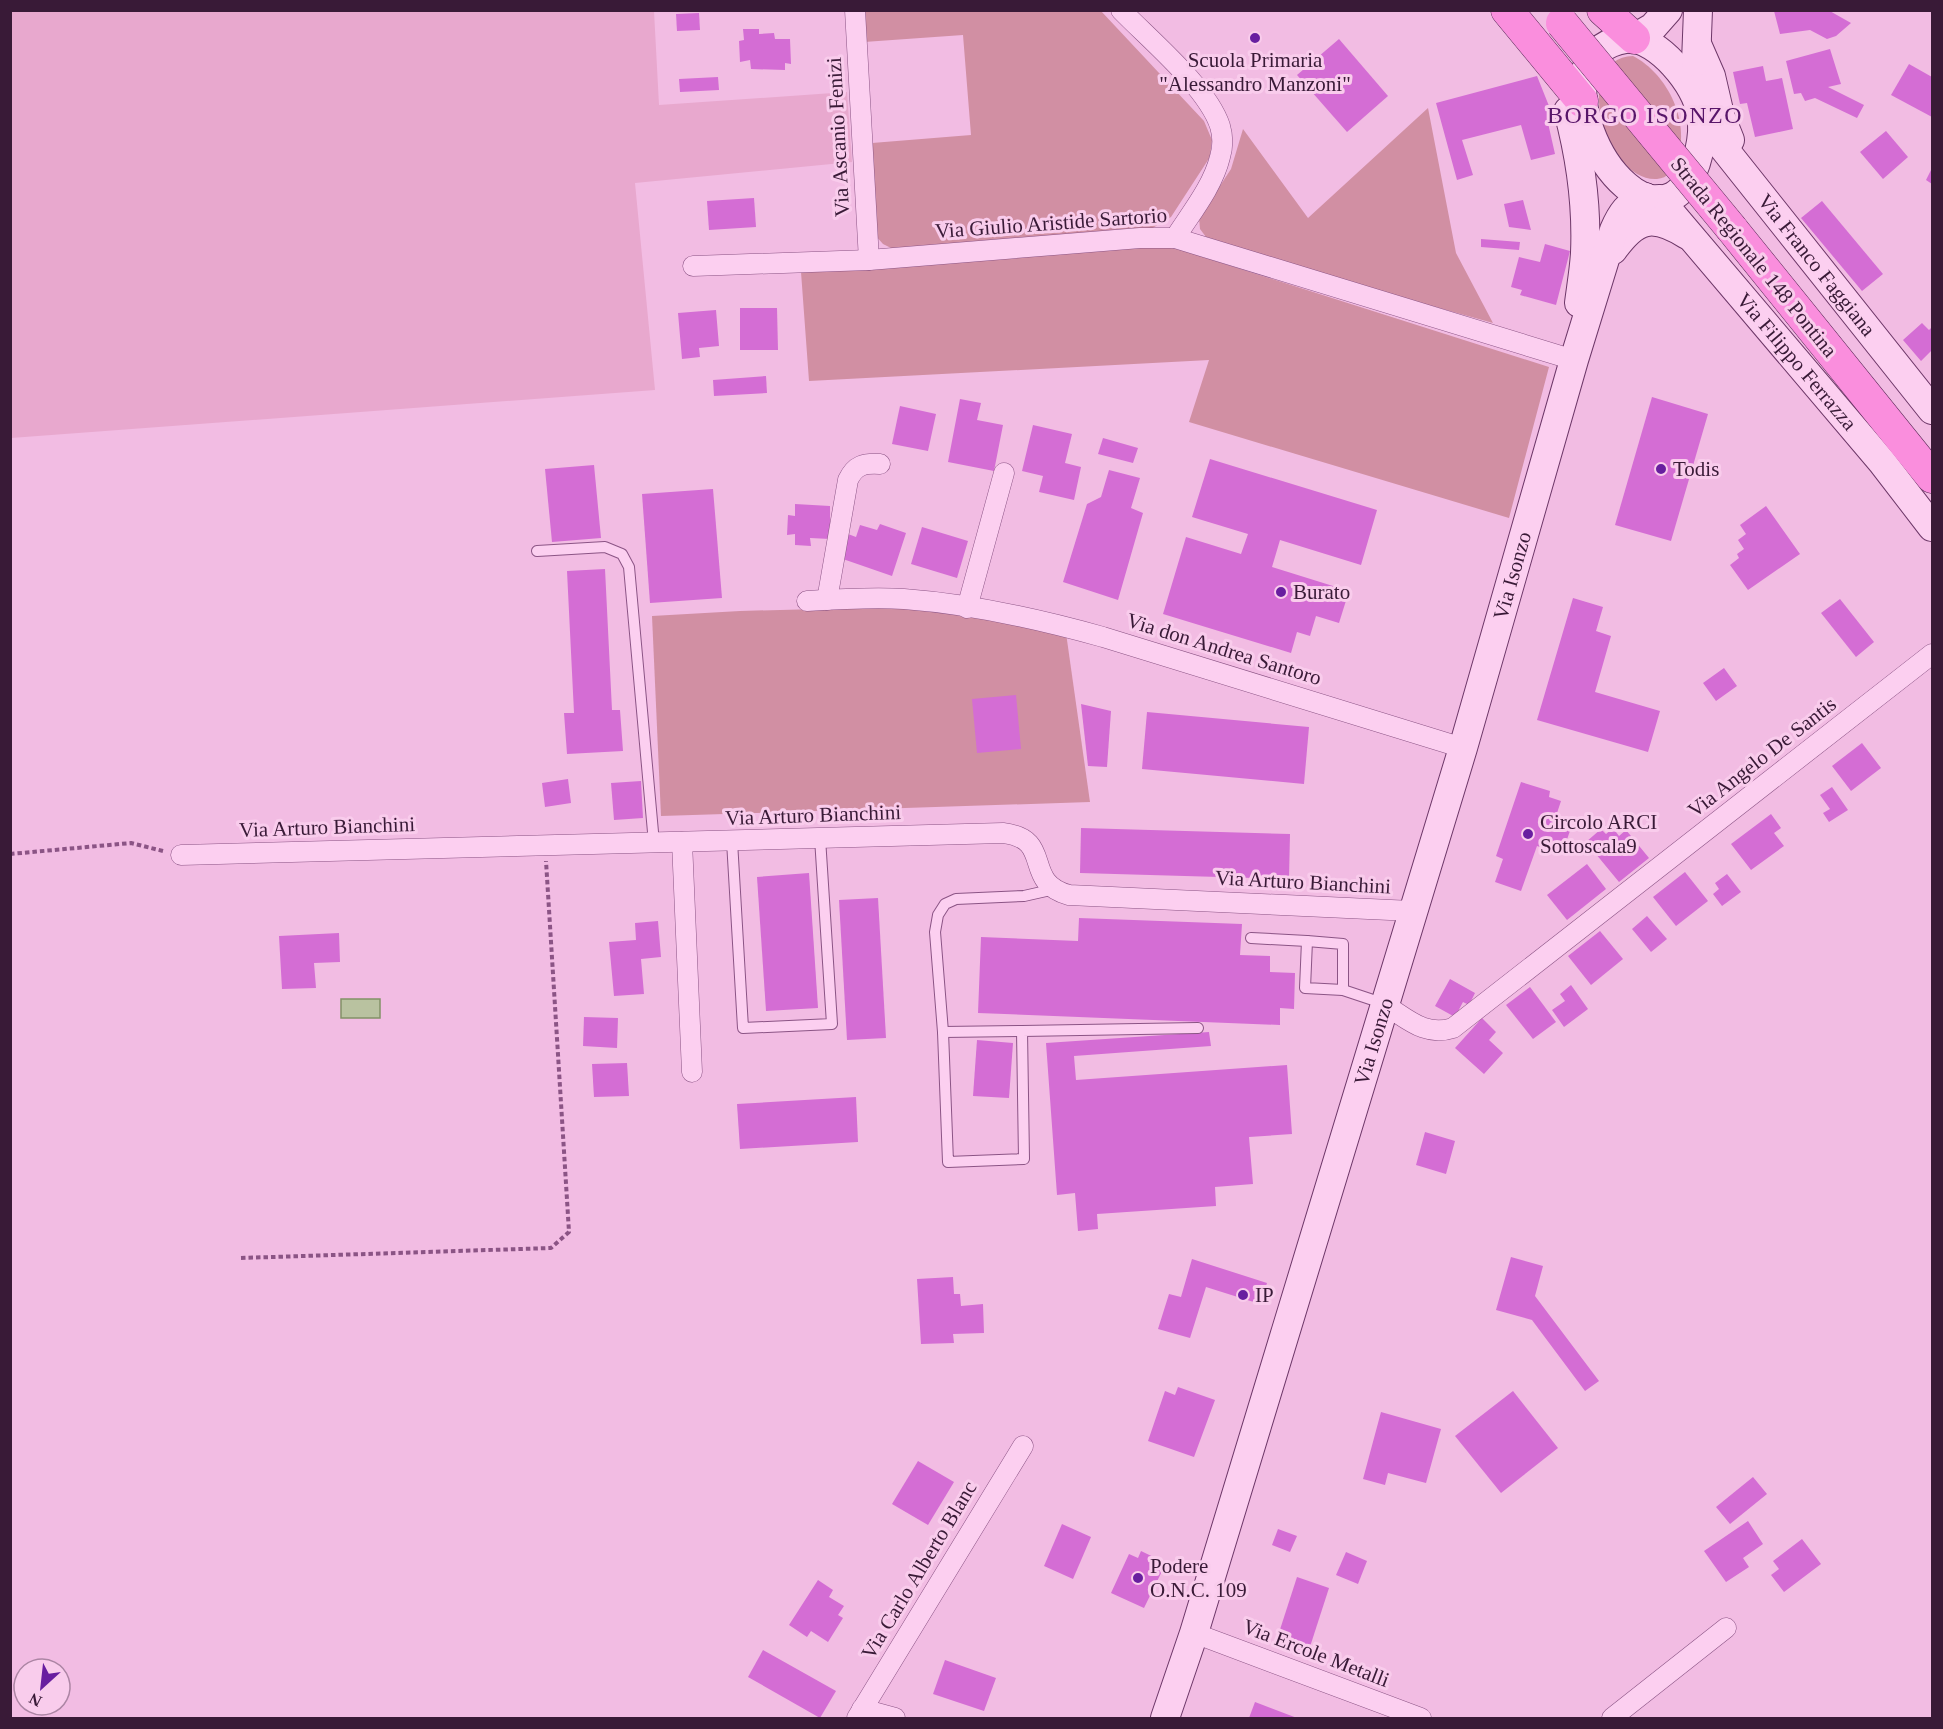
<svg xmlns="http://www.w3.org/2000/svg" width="1943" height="1729" viewBox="0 0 1943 1729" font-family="'Times New Roman',serif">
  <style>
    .farmland { fill: #e8a8ce }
    .green { fill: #d18fa3 }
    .water { fill: #b9c2a0; stroke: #839167; stroke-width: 1.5 }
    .building { fill: #d46dd4 }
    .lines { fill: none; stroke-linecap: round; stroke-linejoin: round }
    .lane-casing { stroke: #8b5485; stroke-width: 12 }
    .street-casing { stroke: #8b5485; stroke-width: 21 }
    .secondary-casing { stroke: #6d3768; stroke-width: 30 }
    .primary-casing { stroke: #582956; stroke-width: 33 }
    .path { stroke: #8b5485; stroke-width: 4; stroke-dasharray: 4.5 3; stroke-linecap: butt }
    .lane { stroke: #fccff0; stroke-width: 10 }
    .street { stroke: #fccff0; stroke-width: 20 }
    .secondary { stroke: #fccff0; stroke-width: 28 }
    .primary { stroke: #fa8edd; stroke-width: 32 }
    .primary-bridge-casing { stroke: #582956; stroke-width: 33; stroke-linecap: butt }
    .primary-bridge { stroke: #fa8edd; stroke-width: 32 }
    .poi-dot { fill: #681ea0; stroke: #f9ccec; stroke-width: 2 }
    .labels { text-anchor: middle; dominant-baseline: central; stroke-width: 6; stroke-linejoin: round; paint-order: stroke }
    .poi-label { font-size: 21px; fill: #391a37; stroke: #f9ccec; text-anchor: start }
    .street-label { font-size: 21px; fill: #391a37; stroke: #f9ccec }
    .quarter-label { font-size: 24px; letter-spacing: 1.5px; fill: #581569; stroke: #f9ccec }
  </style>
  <rect width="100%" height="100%" fill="#f2bce3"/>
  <path class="farmland" d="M11,10l643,1 5,94 188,-13 5,70 -217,21 20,207 -644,48z"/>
  <g class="green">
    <path d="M863,11h238l103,110 8,19 -2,17 -39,60 -20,12 -258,20 -10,-5 -8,-9 -3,-92 99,-8 -8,-100 -99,7z"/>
    <path d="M1633,56c35,18 59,68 43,106 -4,9 -8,16 -19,17 -50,4 -89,-120 -24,-123z"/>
    <path d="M1428,108l28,145 37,70 -115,-32 -172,-54 -6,-8 -1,-11 32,-49 12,-40 65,89z"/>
    <path d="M1136,244l42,5 371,118 -40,151 -320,-96 20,-62 -400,21 -8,-109z"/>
    <path d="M892,607l146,18 28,8 24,169 -429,14 -9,-200 88,-5z"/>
  </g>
  <rect class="water" x="341" y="999" width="39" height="19"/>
  <g class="building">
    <path d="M1828,10l23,13 -15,13 -9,3 -17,-9 -30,4 -6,-23z"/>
    <path d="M699,13l1,17 -23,1 -1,-17z"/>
    <path d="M743,29h16v5l15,-1 1,6h15l1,25 -6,-1v7l-34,-1 -1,-9 -10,2 -1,-21 5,-1z"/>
    <path d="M1339,39l49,57 -41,36 -50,-57z"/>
    <path d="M1830,49l11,35 -13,3 36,18 -7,13 -42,-20 -10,3 -4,-8 -7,1 -8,-33z"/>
    <path d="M1909,64l23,13v40l-41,-22z"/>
    <path d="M1763,66l3,15 16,-3 11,51 -38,8 -8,-34 -7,1 -7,-32z"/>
    <path d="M1537,76l18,45 -7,2 7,31 -24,6 -10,-35 -59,15 11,35 -16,5 -21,-77z"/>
    <path d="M718,77l1,13 -39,2 -1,-13z"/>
    <path d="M1886,131l22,26 -25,22 -23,-27z"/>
    <path d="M1932,168v16l-6,-4z"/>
    <path d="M754,198l2,29 -47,3 -2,-29z"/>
    <path d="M1523,200l8,30 -22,-3 -5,-23z"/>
    <path d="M1822,201l61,73 -21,17 -61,-73z"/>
    <path d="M1481,239l39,3 -1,8 -38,-3z"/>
    <path d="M1545,244l25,7 -14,54 -36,-10 2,-5 -11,-3 8,-30 21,5z"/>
    <path d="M740,308h37l1,42h-38z"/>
    <path d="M716,310l3,36 -20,2 1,9 -18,2 -4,-46z"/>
    <path d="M1922,323l7,7 3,-3v23l-11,11 -18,-21z"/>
    <path d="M766,376l1,17 -53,3 -1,-16z"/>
    <path d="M1652,397l56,17 -37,127 -56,-16z"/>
    <path d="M960,399l21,4 -4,17 26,5 -9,46 -46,-9z"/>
    <path d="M900,406l36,8 -8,37 -36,-7z"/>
    <path d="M1033,425l39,9 -7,29 16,4 -7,33 -35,-8 4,-16 -21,-5z"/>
    <path d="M1103,438l35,10 -5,15 -35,-9z"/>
    <path d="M1210,459l167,51 -16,55 -81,-25 -8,27 77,24 -10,32 -23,-7 -6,20 -13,-4 -6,21 -128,-39 23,-77 55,17 7,-20 -56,-17z"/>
    <path d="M594,465l7,73 -49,4 -7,-73z"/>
    <path d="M1109,470l31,8 -9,30 12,5 -25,87 -55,-18 24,-78 14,-7z"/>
    <path d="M713,489l9,109 -72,5 -8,-109z"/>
    <path d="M795,504l35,2v33l-20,-1 1,8 -16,-1v-11l-8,1 1,-20 7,1z"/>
    <path d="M1766,506l34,48 -52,36 -18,-25 9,-7 -2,-4 7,-5 -6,-9 8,-6 -6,-9z"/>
    <path d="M880,524l26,9 -14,43 -52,-18 8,-24 8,3 4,-12 17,5z"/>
    <path d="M922,527l46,14 -11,37 -46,-14z"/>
    <path d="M605,569l7,141h8l3,41 -56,3 -3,-41h10l-7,-142z"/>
    <path d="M1573,598l30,9 -7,24 15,5 -16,56 65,19 -12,41 -111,-32z"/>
    <path d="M1840,599l34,43 -18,15 -35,-44z"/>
    <path d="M1724,668l13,18 -21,15 -13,-18z"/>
    <path d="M1016,695l5,54 -44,4 -5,-54z"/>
    <path d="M1081,704l30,7 -4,56 -19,-1z"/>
    <path d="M1147,712l162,15 -5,57 -162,-15z"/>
    <path d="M1862,743l19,25 -30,23 -19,-25z"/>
    <path d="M568,779l3,24 -26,4 -3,-24z"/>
    <path d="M641,781l2,37 -29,2 -3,-37z"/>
    <path d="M1521,782l29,9 -1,6 12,4 -6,18 17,6 -10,29 -25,-8 -16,45 -26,-9 8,-23 -7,-3z"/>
    <path d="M1832,787l16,23 -19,12 -6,-9 7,-4 -10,-14z"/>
    <path d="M1771,814l10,14 -7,5 10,13 -33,24 -20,-26z"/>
    <path d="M1081,828l209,6 -1,45 -209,-6z"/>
    <path d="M1613,828l6,8 7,-6 23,28 -30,24 -33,-40 15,-13 5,5z"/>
    <path d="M1587,864l19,25 -39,31 -20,-25z"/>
    <path d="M1685,872l23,29 -32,25 -23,-29z"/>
    <path d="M809,873l9,135 -52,3 -9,-134z"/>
    <path d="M1727,874l14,18 -19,14 -9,-12 6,-5 -4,-6z"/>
    <path d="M878,898l8,140 -39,2 -8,-140z"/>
    <path d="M1647,916l20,23 -16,13 -19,-23z"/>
    <path d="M1079,918l163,6 -2,31 30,1v16l25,1 -1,36 -14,-1v17l-302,-12 3,-76 97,4z"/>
    <path d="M658,921l3,36 -20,2 3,35 -30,2 -5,-54 27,-2 -1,-17z"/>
    <path d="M1600,931l23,28 -32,26 -23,-29z"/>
    <path d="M339,933l1,29 -26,1 2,25 -34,1 -3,-53z"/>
    <path d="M1450,979l25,14 -6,12 -6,-3 -8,15 -20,-11z"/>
    <path d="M1571,985l17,24 -24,18 -12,-17 13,-9 -5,-7z"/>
    <path d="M1530,987l26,35 -23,17 -27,-34z"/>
    <path d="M584,1017l34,1 -1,30 -34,-2z"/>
    <path d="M1482,1018l14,14 -7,8 14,13 -19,21 -29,-26z"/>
    <path d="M1209,1032l2,14 -137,10 2,24 211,-15 5,69 -43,3 4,47 -38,3 1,19 -119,8 1,15 -20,2 -3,-38 -18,2 -11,-152z"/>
    <path d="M977,1040l36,3 -4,55 -36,-2z"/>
    <path d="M627,1063l2,33 -35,1 -2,-33z"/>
    <path d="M856,1097l2,45 -118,7 -3,-45z"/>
    <path d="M1425,1132l30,9 -9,33 -30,-9z"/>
    <path d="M1511,1257l32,9 -8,30 64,85 -14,10 -53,-71 -36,-10z"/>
    <path d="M1192,1259l75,24 -7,21 -54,-17 -16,51 -32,-9 11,-35 12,3z"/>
    <path d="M953,1277l1,17h6l1,12 22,-2 1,29 -31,1 1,9 -33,1 -4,-65z"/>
    <path d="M1178,1387l37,13 -21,57 -46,-16 17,-50 10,4z"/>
    <path d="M1513,1391l45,57 -57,45 -46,-57z"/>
    <path d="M1381,1412l60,17 -15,54 -38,-10 -3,12 -22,-6z"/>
    <path d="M918,1461l36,21 -26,43 -36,-21z"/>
    <path d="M1753,1477l14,17 -37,30 -14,-17z"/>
    <path d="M1748,1521l15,23 -20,14 6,9 -23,15 -22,-31z"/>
    <path d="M1062,1524l29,13 -18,42 -29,-13z"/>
    <path d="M1278,1529l19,7 -7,16 -18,-7z"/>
    <path d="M1802,1539l19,25 -37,28 -13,-17 8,-6 -6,-8z"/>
    <path d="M1141,1551l25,12 -22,45 -33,-15 18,-39 9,4z"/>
    <path d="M1346,1552l21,9 -9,23 -22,-9z"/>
    <path d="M1297,1577l32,11 -22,68 -32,-11z"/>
    <path d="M818,1580l15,10 -4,7 15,9 -6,9 5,3 -15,24 -17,-11 -4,6 -18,-12z"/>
    <path d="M763,1650l73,41 -16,27 -72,-41z"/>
    <path d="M945,1660l51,18 -12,33 -51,-17z"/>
    <path d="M1255,1702l42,16h-48z"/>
  </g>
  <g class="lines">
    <g class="lane-casing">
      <g id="lane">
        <path d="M537,551l68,-4 17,7 7,13 25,276"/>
        <path d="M732,841l11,187 89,-4 -12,-186"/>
        <path d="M1055,889l-31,7 -68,3 -11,5 -7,11 -3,17 8,100 5,130 76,-3 -2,-128 176,-3"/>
        <path d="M1251,938l56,3 -2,47 38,2 42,14"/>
        <path d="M1307,941l36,3v46"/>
        <path d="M943,1032l79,-1"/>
      </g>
    </g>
    <g class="street-casing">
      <g id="street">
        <path d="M855,10l14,250"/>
        <path d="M1121,10c29,30 86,77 99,116 3,10 3,21 0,31 -7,29 -29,56 -45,81"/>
        <path d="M693,266l176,-6 271,-22h35l399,122"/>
        <path d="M827,600l21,-120c7,-15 16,-17 32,-16"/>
        <path d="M807,601c32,-2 64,-4 97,-2 67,5 135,20 199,38l360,111"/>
        <path d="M967,608l37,-135"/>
        <path d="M682,842l10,230"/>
        <path d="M181,855l822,-22c52,6 18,49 66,62l343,16"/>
        <path d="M1385,1005c23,14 40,32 68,23l479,-374"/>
        <path d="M1194,1633l227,85"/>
        <path d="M862,1709l33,9"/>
        <path d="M857,1718l166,-272"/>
        <path d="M1612,1718l114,-90"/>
      </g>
    </g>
    <g class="secondary-casing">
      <g id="secondary">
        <path d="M1634,38c32,9 66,51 68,84 1,14 -2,28 -6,41 -4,12 -10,26 -23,33 -61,32 -147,-152 -39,-158z"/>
        <path d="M1634,38l19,-11 15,-17"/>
        <path d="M1697,44l14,32 9,39 10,25"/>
        <path d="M1696,62l2,-52"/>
        <path d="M1568,111c12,45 19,96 17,142 -1,17 -4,34 -6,50"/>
        <path id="s1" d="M1702,121l230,289"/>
        <path id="s2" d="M1659,199l223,263 50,65"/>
        <path d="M1613,250c23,-32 39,-37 74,-15"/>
        <path id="s3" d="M1165,1718l29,-85 269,-885 111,-388 40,-130c7,-16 14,-27 31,-33"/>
      </g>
    </g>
    <g class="primary-casing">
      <g id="primary">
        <path d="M1507,10l75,91"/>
        <path d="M1603,10l31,28"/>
        <path d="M1732,229l200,248"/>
      </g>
    </g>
    <g class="path">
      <path d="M10,854l121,-11 32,8"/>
      <path d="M241,1258l310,-10 18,-16 -23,-371"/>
    </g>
    <use href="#lane" class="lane"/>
    <use href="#street" class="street"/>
    <use href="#secondary" class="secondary"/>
    <use href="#primary" class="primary"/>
    <g class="primary-bridge-casing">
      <path id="primary-bridge" d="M1562,23l170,206"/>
    </g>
    <use href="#primary-bridge" class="primary-bridge"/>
  </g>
  <g class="poi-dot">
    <circle cx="1255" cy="38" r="6"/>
    <circle cx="1661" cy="469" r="6"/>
    <circle cx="1281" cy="592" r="6"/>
    <circle cx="1528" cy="834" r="6"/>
    <circle cx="1243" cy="1295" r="6"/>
    <circle cx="1138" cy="1578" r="6"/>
  </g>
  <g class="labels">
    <g class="poi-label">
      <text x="1255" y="60" text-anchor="middle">Scuola Primaria<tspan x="1255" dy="24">"Alessandro Manzoni"</tspan></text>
      <text x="1673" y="469">Todis</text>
      <text x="1293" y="592">Burato</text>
      <text x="1540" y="822">Circolo ARCI<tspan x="1540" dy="24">Sottoscala9</tspan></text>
      <text x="1255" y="1295">IP</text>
      <text x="1150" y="1566">Podere<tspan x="1150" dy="24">O.N.C. 109</tspan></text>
    </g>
    <g class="street-label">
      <text transform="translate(838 137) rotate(-93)">Via Ascanio Fenizi</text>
      <text transform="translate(1051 223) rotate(-4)">Via Giulio Aristide Sartorio</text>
      <text transform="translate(1754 257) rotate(51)">Strada Regionale 148 Pontina</text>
      <text stroke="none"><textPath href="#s1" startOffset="184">Via Franco Faggiana</textPath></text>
      <text stroke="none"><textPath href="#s2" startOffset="213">Via Filippo Ferrazza</textPath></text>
      <text stroke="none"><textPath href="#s3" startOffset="1194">Via Isonzo</textPath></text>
      <text transform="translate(1224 649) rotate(17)">Via don Andrea Santoro</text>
      <text transform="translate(1762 757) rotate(-38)">Via Angelo De Santis</text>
      <text transform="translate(813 815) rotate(-2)">Via Arturo Bianchini</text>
      <text transform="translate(327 827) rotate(-2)">Via Arturo Bianchini</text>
      <text transform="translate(1303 882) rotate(3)">Via Arturo Bianchini</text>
      <text stroke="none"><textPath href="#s3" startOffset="708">Via Isonzo</textPath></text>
      <text transform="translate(919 1570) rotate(-59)">Via Carlo Alberto Blanc</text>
      <text transform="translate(1316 1653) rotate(21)">Via Ercole Metalli</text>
    </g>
    <g class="quarter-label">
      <text x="1645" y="115">BORGO ISONZO</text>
    </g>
  </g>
  <rect width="1943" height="1729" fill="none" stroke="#391a37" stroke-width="24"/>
  <g transform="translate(42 1687) rotate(207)"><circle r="28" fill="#f9ccec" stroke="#ac85a4" stroke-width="1.5"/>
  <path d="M0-4.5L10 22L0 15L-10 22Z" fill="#681ea0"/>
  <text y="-9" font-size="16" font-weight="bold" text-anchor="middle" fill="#391a37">N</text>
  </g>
</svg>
